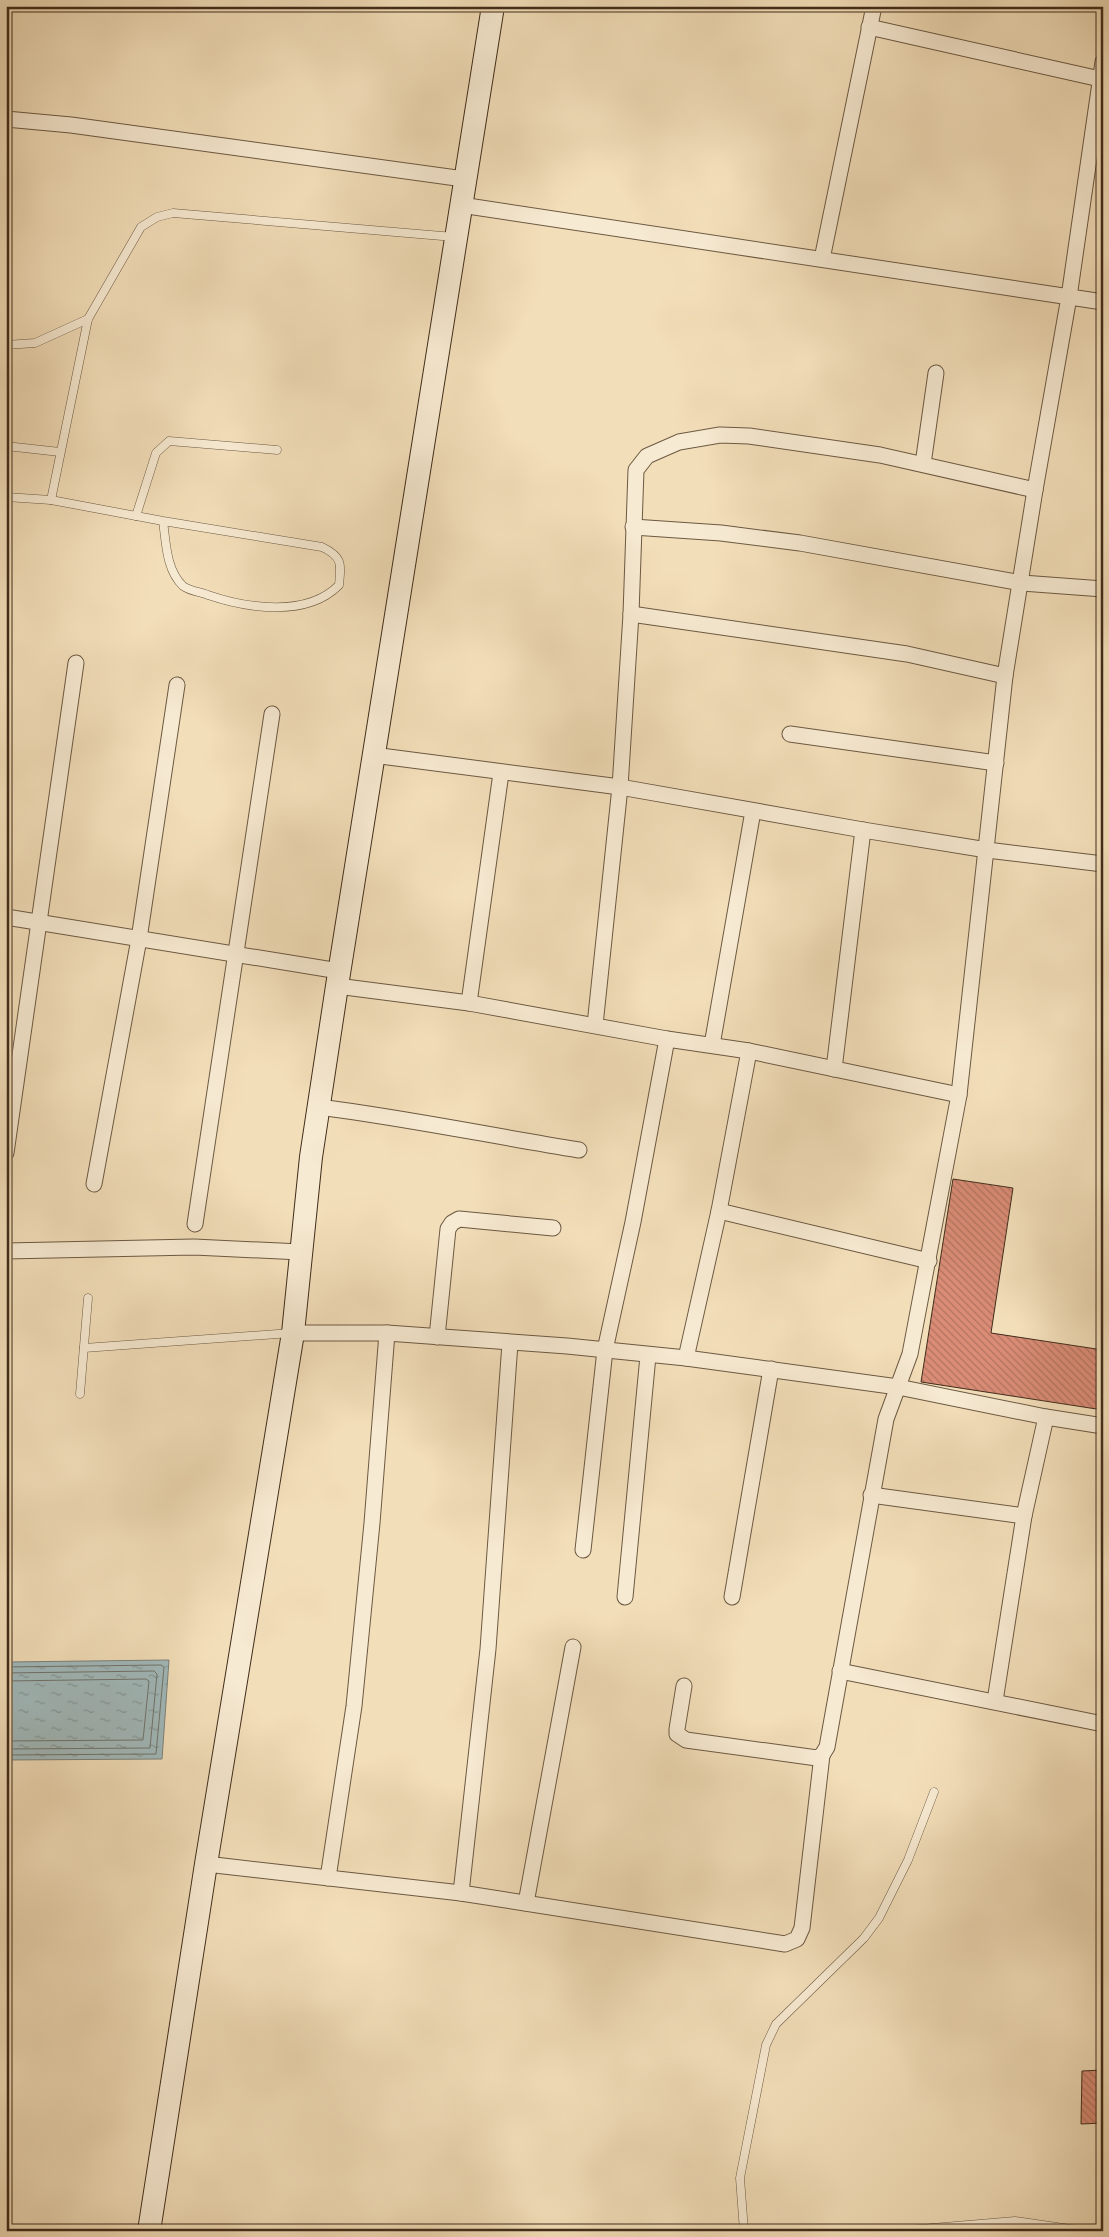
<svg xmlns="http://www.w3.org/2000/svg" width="1109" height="2237" viewBox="0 0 1109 2237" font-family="'Gentium Book Plus',serif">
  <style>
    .water { fill: url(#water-ripples); stroke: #7a817b }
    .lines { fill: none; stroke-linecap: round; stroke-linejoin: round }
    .shore { stroke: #70736b; stroke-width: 1 }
    .building { fill: url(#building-back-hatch); stroke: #402d1b }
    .lane-casing { stroke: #6c5942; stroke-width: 9 }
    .street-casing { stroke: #6c5942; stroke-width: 17 }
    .secondary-casing { stroke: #402d1b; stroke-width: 24 }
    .lane { stroke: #f7ead2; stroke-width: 8 }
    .street { stroke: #f7ead2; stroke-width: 15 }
    .secondary { stroke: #f7ead2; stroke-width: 22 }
  </style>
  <defs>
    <pattern id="water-ripples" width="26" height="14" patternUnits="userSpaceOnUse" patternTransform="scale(1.25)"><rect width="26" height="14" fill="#a1b9bb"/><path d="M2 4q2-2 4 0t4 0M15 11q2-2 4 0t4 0" fill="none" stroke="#859797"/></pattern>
    <pattern id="building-back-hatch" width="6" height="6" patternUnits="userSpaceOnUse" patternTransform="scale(1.25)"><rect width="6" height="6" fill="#da8c76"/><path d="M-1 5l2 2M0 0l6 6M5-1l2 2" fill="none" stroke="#b27360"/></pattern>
  </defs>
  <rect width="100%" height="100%" fill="#f2deb9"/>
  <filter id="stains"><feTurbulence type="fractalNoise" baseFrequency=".004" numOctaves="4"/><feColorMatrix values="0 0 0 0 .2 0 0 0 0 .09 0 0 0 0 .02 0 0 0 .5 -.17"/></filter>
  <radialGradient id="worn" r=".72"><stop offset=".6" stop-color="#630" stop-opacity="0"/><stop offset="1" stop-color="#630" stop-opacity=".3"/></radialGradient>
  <path class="water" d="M169,1660l-7,99 -156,1v-98z"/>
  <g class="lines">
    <g class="shore">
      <path d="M6,1667l155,-2 3,2 -8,87 -150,1"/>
      <path d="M6,1673l148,-2 3,3 -7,74 -144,1"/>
      <path d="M6,1681l140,-2 3,2 -6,59 -137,1"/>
    </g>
  </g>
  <g class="building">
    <path d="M953,1179l60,9 -22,145 112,17v60l-182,-28z"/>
    <path d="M1103,2070v53l-22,1 1,-53z"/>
  </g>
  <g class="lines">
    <g class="lane-casing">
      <g id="lane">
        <path d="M6,345l29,-2 53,-24"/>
        <path d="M6,446l54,6"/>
        <path d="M6,497l45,3 112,21 159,26c21,10 19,17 17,38 -32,33 -93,23 -131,10 -7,-3 -19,-4 -25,-9 -17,-16 -17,-44 -20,-65"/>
        <path d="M51,500l37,-181 53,-92 16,-10 16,-4 281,24"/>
        <path d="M136,516l20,-63 13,-12 108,9"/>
        <path d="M84,1348l207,-15"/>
        <path d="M80,1394l8,-96"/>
        <path d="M744,2231l-4,-53 26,-133 10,-21 88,-86 15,-20 29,-58 26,-68"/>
        <path d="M897,2231l118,-10 69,10"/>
      </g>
    </g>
    <g class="street-casing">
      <g id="street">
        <path d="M869,27l231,52"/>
        <path d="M6,119l65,6 393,54"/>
        <path d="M461,205l642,97"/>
        <path d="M822,259l52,-253"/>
        <path d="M923,464l13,-91"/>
        <path d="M633,527l88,6 79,10 222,40 81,6"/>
        <path d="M631,614l276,40 98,22"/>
        <path d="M790,734l206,29"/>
        <path d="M373,755l247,32 243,43 124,20 116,14"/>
        <path d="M6,917l333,54"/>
        <path d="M337,986l132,17 198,36 82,12 210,44"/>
        <path d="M469,1003l32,-230"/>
        <path d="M595,1025l25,-238 11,-173 5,-144 11,-14 32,-14 41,-7 29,1 131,19 155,35"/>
        <path d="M712,1045l41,-234"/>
        <path d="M834,1069l29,-239"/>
        <path d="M319,1107c87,11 173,29 260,43"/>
        <path d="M6,1153l70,-490"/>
        <path d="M94,1184l45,-245 38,-254"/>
        <path d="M719,1211l210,50"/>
        <path d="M195,1224l77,-510"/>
        <path d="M6,1251l188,-4 107,5"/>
        <path d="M293,1333h94l180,13 119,12 212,29 148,30 57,9"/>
        <path d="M437,1337l11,-108 4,-6 7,-4 94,9"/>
        <path d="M686,1358l33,-147 30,-160"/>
        <path d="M871,1495l153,21"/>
        <path d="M583,1550l22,-200 28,-128 34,-183"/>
        <path d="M625,1597l23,-241"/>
        <path d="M732,1597l39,-228"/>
        <path d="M840,1671l263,53"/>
        <path d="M684,1686l-7,43v5l9,6 131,18 5,-3 5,-8 59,-328 24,-65 49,-259 46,-419 30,-186 34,-193 34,-235"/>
        <path d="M995,1701l29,-185 22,-99"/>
        <path d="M206,1864l255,29 324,51 12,-5 5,-11 20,-173"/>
        <path d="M328,1878l26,-172 18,-183 15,-190"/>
        <path d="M461,1893l27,-244 22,-306"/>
        <path d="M526,1903l47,-256"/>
      </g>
    </g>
    <g class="secondary-casing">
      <path id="secondary" d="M149,2231l57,-367 87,-531 18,-176 26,-171 156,-980"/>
    </g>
    <use href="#lane" class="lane"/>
    <use href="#street" class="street"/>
    <use href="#secondary" class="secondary"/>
  </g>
  <rect width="1109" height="2237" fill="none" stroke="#f2deb9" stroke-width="25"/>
  <rect x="8" y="8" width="1094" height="2222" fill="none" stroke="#402d1b" stroke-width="2.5"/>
  <rect x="12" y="12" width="1084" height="2212" fill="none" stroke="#402d1b"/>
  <rect width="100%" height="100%" filter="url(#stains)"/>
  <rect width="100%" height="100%" fill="url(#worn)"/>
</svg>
